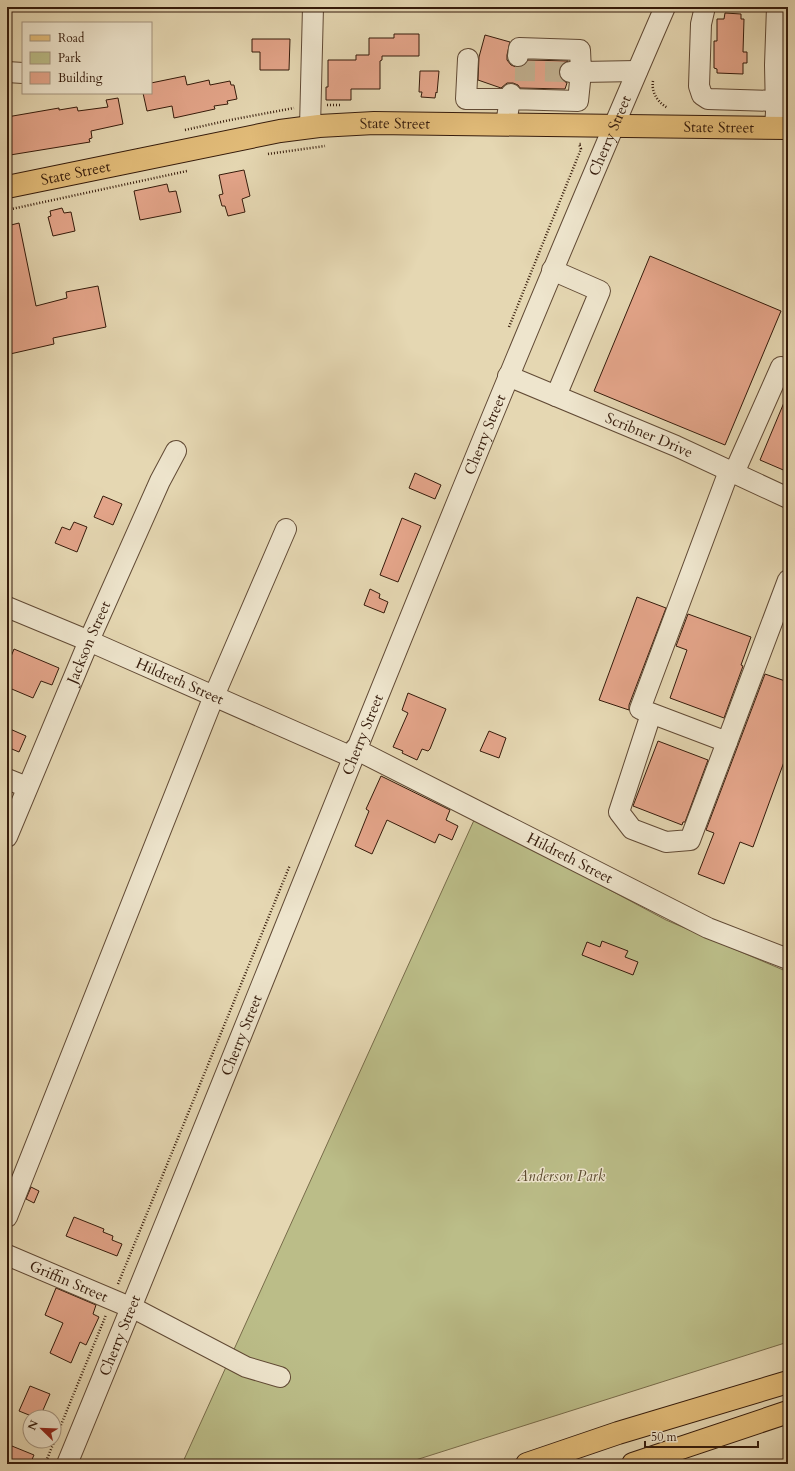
<svg xmlns="http://www.w3.org/2000/svg" width="795" height="1471" viewBox="0 0 795 1471" font-family="Cardo,serif">
  <style>
    .green { fill: #bbbd88; stroke: #786c4a }
    .building { fill: #e4a58a; stroke: #351b0b }
    .lines { fill: none; stroke-linecap: round; stroke-linejoin: round }
    .minor-tunnel { stroke: #c2b191; stroke-width: 20; stroke-dasharray: 20 10; stroke-linecap: butt }
    .minor-casing { stroke: #614a35; stroke-width: 22 }
    .major-casing { stroke: #351b0b; stroke-width: 24 }
    .highway-casing { stroke: #351b0b; stroke-width: 24 }
    .path { stroke: #351b0b; stroke-width: 2.5; stroke-dasharray: 1 2; stroke-linecap: butt }
    .minor { stroke: #eee5cd; stroke-width: 20 }
    .major { stroke: #e2bc79; stroke-width: 22 }
    .highway { stroke: #e2bc79; stroke-width: 22 }
    .labels { text-anchor: middle; dominant-baseline: central; stroke-width: 3; stroke-linejoin: round; paint-order: stroke }
    .street-label { font-size: 15px; fill: #351b0b; stroke: #eee5cd }
    .park-label { font-size: 15px; font-style: italic; fill: #5d4c30; stroke: #eee5cd }
  </style>
  <rect width="100%" height="100%" fill="#e5d7b2"/>
  <filter id="stains"><feTurbulence type="fractalNoise" baseFrequency=".005" numOctaves="4"/><feColorMatrix values="0 0 0 0 .2 0 0 0 0 .09 0 0 0 0 .02 0 0 0 .5 -.17"/></filter>
  <radialGradient id="worn" r=".72"><stop offset=".6" stop-color="#630" stop-opacity="0"/><stop offset="1" stop-color="#630" stop-opacity=".3"/></radialGradient>
  <path class="green" d="M475,818l191,102 122,52v370l-385,122h-221z"/>
  <g class="building">
    <path d="M725,13l16,1v5h3l-1,33h4v11h-4v11l-26,-1v-4l-3,-1v-27h3v-22h7z"/>
    <path d="M394,34h25v22h-37v4l-2,1v28h-29v11h-25v-13h2v-27h28v-5h13v-17h25z"/>
    <path d="M485,35l25,7 -3,13v5l4,5 5,2 7,-1 5,-6 40,1 -8,5 -1,6 1,6 7,5 -2,6 -45,-1 -2,-3 -5,-2h-6l-6,5 -23,-8 1,-23z"/>
    <path d="M252,39h38l-1,31h-29v-18h-8z"/>
    <path d="M420,71h19l-2,22 -1,-1 -1,6 -14,-1 1,-5h-3z"/>
    <path d="M185,76l2,9 22,-5 1,5 20,-4 1,4h3l3,14 -10,2 1,3 -14,2 1,3 -41,9 -2,-12 -25,5 -4,-18h8v-10z"/>
    <path d="M118,98l5,26 -32,7 1,7 -3,1 1,3 -80,13 -3,-16v-22l52,-9v2l18,-3 1,4 30,-4 -2,-7z"/>
    <path d="M244,170l6,26 -8,3 3,13 -17,4 -3,-10h-3l-3,-11 4,-1 -4,-19z"/>
    <path d="M167,184l2,8 7,-1 5,21 -41,8 -6,-29z"/>
    <path d="M62,208l2,5 7,-1 4,19 -22,5 -5,-19 3,-1 -1,-5z"/>
    <path d="M19,223l17,83 31,-8 -1,-6 32,-6 8,41 -53,11 1,6 -44,10 -3,-14v-114z"/>
    <path d="M650,256l131,55 -56,134 -131,-54z"/>
    <path d="M788,393v79l-28,-12z"/>
    <path d="M415,473l26,12 -6,14 -26,-11z"/>
    <path d="M103,496l19,8 -9,21 -19,-8z"/>
    <path d="M402,518l19,8 -23,56 -18,-7z"/>
    <path d="M74,522l13,5 -10,25 -22,-9 7,-16 8,3z"/>
    <path d="M370,589l10,5 -1,4 9,4 -4,11 -20,-8z"/>
    <path d="M637,597l29,11 -37,97v5l-30,-10z"/>
    <path d="M688,614l63,23 -10,28 2,1 -19,52 -54,-20 17,-48 -11,-4z"/>
    <path d="M14,649l45,19 -7,17 -11,-4 -8,17 -26,-11v-29l3,1z"/>
    <path d="M765,674l23,8v69l-35,96 -13,-5 -16,42 -26,-10 16,-41 -8,-3z"/>
    <path d="M408,693l38,16 -16,40 -2,2 -6,-2 -5,11 -15,-7 1,-2 -10,-4 15,-34 -6,-3z"/>
    <path d="M10,729l16,7 -7,16 -12,-5v-11z"/>
    <path d="M489,731l17,7 -7,20 -19,-7z"/>
    <path d="M658,741l50,19 -23,62h-2l-1,3 -49,-19z"/>
    <path d="M381,776l69,34 -4,10 12,6 -6,14 -13,-6 -4,9 -48,-23 -15,34 -17,-8 14,-35 -3,-2z"/>
    <path d="M602,941l26,10 -3,6 13,5 -5,13 -51,-20 5,-13 13,5z"/>
    <path d="M31,1187l8,4 -5,12 -8,-4z"/>
    <path d="M74,1217l30,12 -1,3 10,4 -1,4 10,4 -5,12 -51,-20z"/>
    <path d="M56,1288l40,17 -3,9 6,3 -13,28 -6,-3 -9,21 -21,-10 13,-30 -18,-8z"/>
    <path d="M30,1386l20,8 -10,23h-6l-15,-6z"/>
    <path d="M7,1444l27,11 -4,9h-15l-8,-3z"/>
  </g>
  <g class="lines">
    <path class="minor-tunnel" d="M515,71l55,1"/>
    <g class="minor-casing">
      <g id="minor">
        <path d="M705,7l-4,17 -2,62 3,9 6,4 68,2"/>
        <path d="M518,56l1,-8 61,2 1,22 56,-1"/>
        <path d="M468,59l-2,40h44l1,-5"/>
        <path d="M7,72l16,1"/>
        <path d="M506,124l4,-25 68,2 3,-29h-11"/>
        <path d="M310,127l3,-120"/>
        <path d="M775,128l1,-16 -1,-47 2,-58"/>
        <path d="M552,270l48,21 -44,105"/>
        <path id="s1" d="M508,376l168,70 112,52"/>
        <path d="M729,471l-89,238 87,33 61,-162"/>
        <path d="M734,473l47,-106 7,3"/>
        <path id="s2" d="M7,607l82,34 263,116"/>
        <path d="M651,714l-32,98 13,17 34,13 24,-2 37,-98"/>
        <path id="s3" d="M355,749l353,179 80,31"/>
        <path d="M7,779l20,8"/>
        <path id="s4" d="M7,837l84,-201 69,-155 16,-30"/>
        <path d="M7,1217l207,-521 72,-167"/>
        <path id="s5" d="M7,1255l132,56 107,56 34,10"/>
        <path id="s6" d="M67,1464c200,-485 389,-975 598,-1457"/>
      </g>
    </g>
    <g class="major-casing">
      <g id="major">
        <path id="s7" d="M7,187l273,-56 39,-5 55,-3 414,5"/>
      </g>
    </g>
    <g class="highway-casing">
      <g id="highway">
        <path d="M527,1464l91,-31 170,-51"/>
        <path d="M633,1464l155,-52"/>
      </g>
    </g>
    <g class="path">
      <path d="M653,81c-2,11 5,22 15,27"/>
      <path d="M327,105h15"/>
      <path d="M185,130l45,-10 64,-12"/>
      <path d="M268,154l57,-8"/>
      <path d="M7,210l180,-39"/>
      <path d="M509,327l72,-178 -2,-5h2"/>
      <path d="M118,1284l172,-419"/>
      <path d="M45,1464l61,-149"/>
    </g>
    <use href="#minor" class="minor"/>
    <use href="#major" class="major"/>
    <use href="#highway" class="highway"/>
  </g>
  <g class="labels">
    <g class="street-label">
      <text stroke="none"><textPath href="#s7" startOffset="394">State Street</textPath></text>
      <text stroke="none"><textPath href="#s7" startOffset="718">State Street</textPath></text>
      <text stroke="none"><textPath href="#s6" startOffset="1435">Cherry Street</textPath></text>
      <text stroke="none"><textPath href="#s7" startOffset="70">State Street</textPath></text>
      <text stroke="none"><textPath href="#s6" startOffset="1111">Cherry Street</textPath></text>
      <text stroke="none"><textPath href="#s1" startOffset="153">Scribner Drive</textPath></text>
      <text stroke="none"><textPath href="#s4" startOffset="211">Jackson Street</textPath></text>
      <text stroke="none"><textPath href="#s2" startOffset="188">Hildreth Street</textPath></text>
      <text stroke="none"><textPath href="#s6" startOffset="787">Cherry Street</textPath></text>
      <text stroke="none"><textPath href="#s3" startOffset="241">Hildreth Street</textPath></text>
      <text stroke="none"><textPath href="#s6" startOffset="463">Cherry Street</textPath></text>
      <text stroke="none"><textPath href="#s5" startOffset="67">Griffin Street</textPath></text>
      <text stroke="none"><textPath href="#s6" startOffset="139">Cherry Street</textPath></text>
    </g>
    <g class="park-label">
      <text x="561" y="1176">Anderson Park</text>
    </g>
  </g>
  <rect width="795" height="1471" fill="none" stroke="#e5d7b2" stroke-width="24"/>
  <rect x="8" y="8" width="779" height="1455" fill="none" stroke="#351b0b" stroke-width="2"/>
  <rect x="12" y="12" width="771" height="1447" fill="none" stroke="#351b0b"/>
  <rect x="22" y="22" width="130" height="72" fill="#eee5cd" stroke="#a4947f"/>
  <rect x="30" y="35" width="20" height="6" fill="#e2bc79" stroke="#a4947f"/>
  <text x="58" y="42" font-size="12" fill="#351b0b">Road</text>
  <rect x="30" y="52" width="20" height="12" fill="#bbbd88" stroke="#a4947f"/>
  <text x="58" y="62" font-size="12" fill="#351b0b">Park</text>
  <rect x="30" y="72" width="20" height="12" fill="#e4a58a" stroke="#a4947f"/>
  <text x="58" y="82" font-size="12" fill="#351b0b">Building</text>
  <g transform="translate(42 1429) rotate(293)"><circle r="19" fill="#eee5cd" stroke="#a4947f"/>
  <path d="M0-3L7 15L0 10L-7 15Z" fill="#8f2418"/>
  <text y="-6" font-size="11" font-weight="bold" text-anchor="middle" fill="#351b0b">N</text>
  </g>
  <path d="M645 1441v6h113v-6" fill="none" stroke="#351b0b" stroke-width="2"/>
  <text x="651" y="1441" font-size="12" fill="#351b0b" stroke="#eee5cd" stroke-width="3" paint-order="stroke">50 m</text>
  <rect width="100%" height="100%" filter="url(#stains)"/>
  <rect width="100%" height="100%" fill="url(#worn)"/>
</svg>
